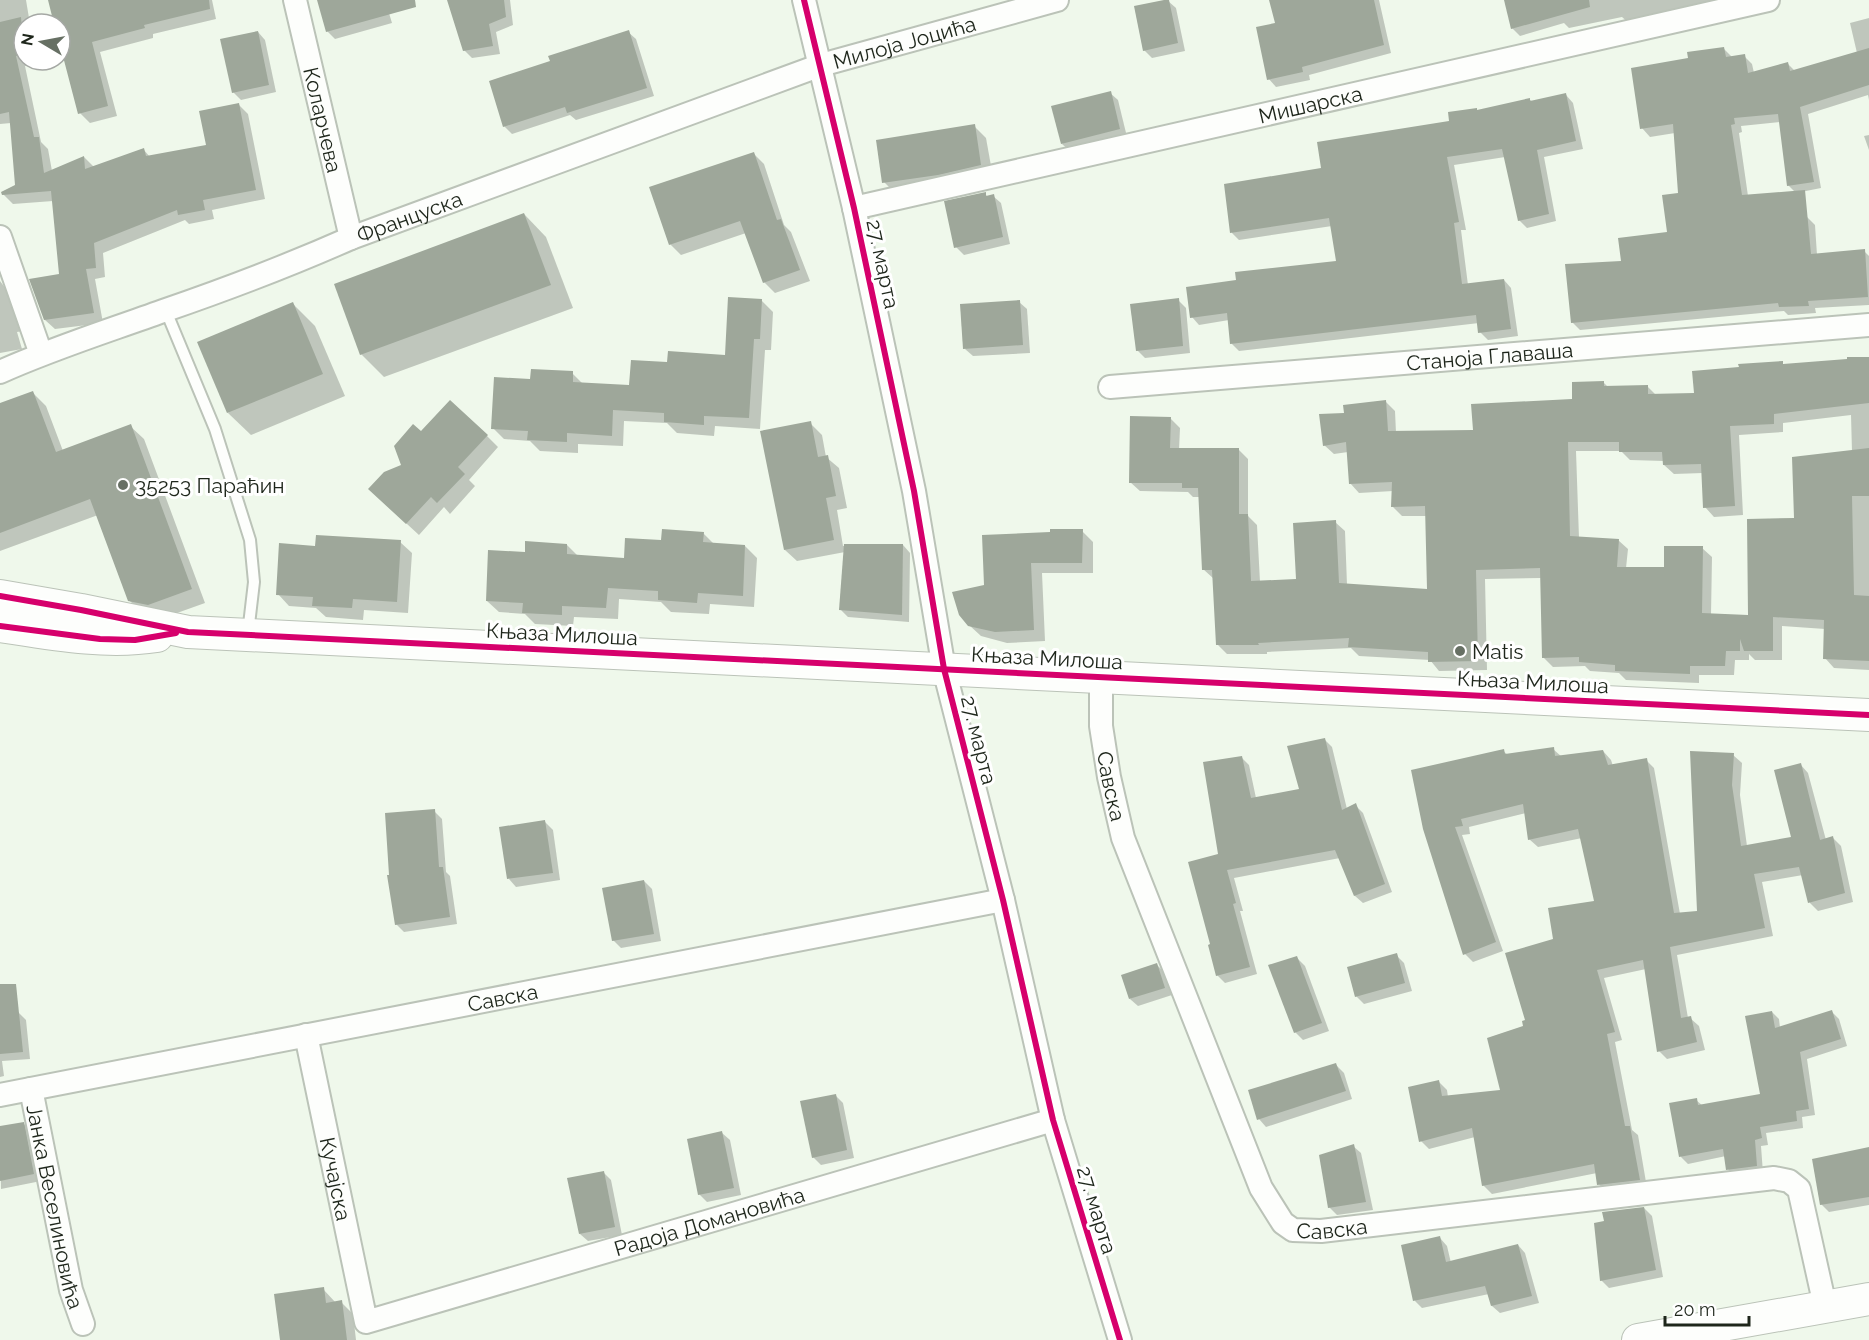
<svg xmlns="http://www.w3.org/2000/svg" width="1869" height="1340" viewBox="0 0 1869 1340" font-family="Raleway,sans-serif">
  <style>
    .shadow { fill: #0003; fill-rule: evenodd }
    .building { fill: #9ea79a }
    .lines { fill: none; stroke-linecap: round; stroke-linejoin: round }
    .lane-casing { stroke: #bbc3b8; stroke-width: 14 }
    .street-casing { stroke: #bbc3b8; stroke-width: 26 }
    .secondary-casing { stroke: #bbc3b8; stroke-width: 34 }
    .lane { stroke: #fdfefc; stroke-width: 10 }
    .street { stroke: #fdfefc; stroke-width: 22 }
    .secondary { stroke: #fdfefc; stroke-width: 32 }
    .cycleway-casing { stroke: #fff; stroke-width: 10 }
    .cycleway { stroke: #d6006c; stroke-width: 6 }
    .poi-dot { fill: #677064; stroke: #fff; stroke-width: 2 }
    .labels { text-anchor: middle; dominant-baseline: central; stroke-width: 6; stroke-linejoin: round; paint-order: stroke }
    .street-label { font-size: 21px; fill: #1e261b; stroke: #fff }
    .poi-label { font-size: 21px; fill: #1e261b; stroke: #fff; text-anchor: start }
  </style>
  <rect width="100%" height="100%" fill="#eff8eb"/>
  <g class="shadow">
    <path d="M0,0h26l4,24h-6v36h11l1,3 -11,3 16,76 7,7 4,22 32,-14 10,10 49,-18 7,8 58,-11 31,-41 9,9 17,85 -53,11 2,9 -25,5 -4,-4 -82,33 2,24 -10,2 8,44 -48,6 -10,-9 16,-45 -8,-74 -40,3 -10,-10 14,-8 -6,-63 -11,1z"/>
    <path d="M49,0h163l4,19 -63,15v4l-53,14 17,64 -27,7 -10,-10 -20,-74v-15h-4z"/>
    <path d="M319,0h66l7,23 -57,16 -8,-8z"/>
    <path d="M449,0h61l3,25 -17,7 4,22 -28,4 -8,-8z"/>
    <path d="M1271,0h108l12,53 -82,22 1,5 -34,7 -7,-8 8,-55z"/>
    <path d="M1505,0h207l1,5 -82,20 -9,-8 -53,11 -5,-5 -44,13 -8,-8z"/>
    <path d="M1168,1l8,7 9,43 -33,7 -8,-8z"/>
    <path d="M1869,18v82l-1,-5 -60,19 13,74 -25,5 -8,-8 -7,-63 -40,4 1,6 -3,1 10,70 58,14 8,8 2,30 47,-4 5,5v49l-54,3 1,5 -28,2 -4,-4 -204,19 -8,-8 96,-88 12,-40 -5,-61 -25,4 -8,-9 47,-69 35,-10 8,8 12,-1 8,8 2,9 34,-9 7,7 62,-18 -7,-30z"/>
    <path d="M258,32l7,8 11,52 -35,8 -8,-8z"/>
    <path d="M628,32l8,7 18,57 -78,24 -6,-5 -58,19 -8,-8 48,-64z"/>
    <path d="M1110,93l8,7 9,37 -57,14 -8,-7z"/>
    <path d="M1566,95l7,8 10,46 -39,8 12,64 -29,7 -8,-8 -14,-63 -51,8 12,65h-5l7,55 36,-5 7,8 7,48 -30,4 -8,-8 -1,-9 -240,28 -8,-8 -2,-23 -30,5 -7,-8 46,-36 100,-19 -6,-36 -93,14 -7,-7 -6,-48 97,-15 128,-48 25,-13 3,2 50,-12 4,3z"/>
    <path d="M974,126l12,12 7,39 -97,17 -12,-12z"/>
    <path d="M1869,135v15l-5,-14z"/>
    <path d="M753,153l11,11 20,61 7,7 19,49 -35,12 -11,-11 -18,-49 -65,22 -11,-11z"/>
    <path d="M985,194l3,3 5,-1 8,7 9,41 -46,11 -8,-8z"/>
    <path d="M524,214l22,23 27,71 -189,69 -23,-23z"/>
    <path d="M0,281l9,12 14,38 -6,1 5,17 -22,4z"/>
    <path d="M761,300l12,12 -2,38h-6l-5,79 -45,-3 -1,10 -37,-3 -10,-10 -43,-2 -1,25 -45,-2v9l-38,-2 -10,-10 -26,-2 -11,-11 39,-47 40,-8 11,11 48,3 38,-24 58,-7z"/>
    <path d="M1178,300l8,8 4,45 -45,5 -8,-8z"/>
    <path d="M1019,302l8,7 3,44 -57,3 -8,-7z"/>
    <path d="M293,304l22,22 30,70 -94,39 -23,-22z"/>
    <path d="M1869,358v312l-35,-2 -9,-10v-29l-43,-3v34h-27l-6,-6v6h-14l-1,15h-35v8l-73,-3 -7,-7 -29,-2 -5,-5 -32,1 -10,-10 -2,-79 -56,1 2,91 -48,1 -9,-11 -71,-4 -8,-8 -84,4v2h-40l-9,-9 -4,-66 -11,-10 -3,-72h-7l-5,-5 -48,-1 -10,-9 40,-64 10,10 -1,22h60l9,9v57l9,9 3,57 38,-2 37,-58 10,9 2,54 81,6 -1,-75h-25l-9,-9v-16l-34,2 -9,-10 -2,-31 -14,2 -10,-9 22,-31 40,-12 9,9 1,22 78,-1 99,-31 31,-18 4,4 39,-1 10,10 39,-1 86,-32 3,3zM1851,415l1,37 -57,68 -45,97 -39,-2 1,-58 -10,-9 -37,20h-39l2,-19 -10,-9 -39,-2 -3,-87h45l9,9 34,1v4l10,9 29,-1 2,34 9,10 29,-2 -4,-80 44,-3v-9z"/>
    <path d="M33,393l13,13 17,45 67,-25 14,13 61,164 -42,15 -20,-4 -14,-14 -31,-85 -98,36v-146z"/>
    <path d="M810,423l12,12 4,22 13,11 8,40 -10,2 6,36 60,-1 7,8 -1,69 -61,-5 -7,-7 4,-58 -48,9 -12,-11z"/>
    <path d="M421,434l66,2 11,11 -29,33 6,6 -25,28 -6,-7 -25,28 -37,-34z"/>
    <path d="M1082,531l11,11v31h-51l3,68 -38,2 -26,-7 -12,-11 17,-39z"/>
    <path d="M703,533l11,11 31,2 12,12 -3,49 -44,-3 -1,10 -38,-2 -10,-10 -42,-3 -1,20 -44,-2 -1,9 -38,-2 -10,-10 -26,-2 -12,-11 39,-48 41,-8 11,11 47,3 37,-18z"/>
    <path d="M400,542l12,11 -4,60 -44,-3 -1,10 -37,-3 -10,-9 -27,-2 -11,-12 39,-47z"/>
    <path d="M1324,739l8,8 15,62 8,-4 8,8 29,79 -29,11 -8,-7 -15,-38 -106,20 9,33h-3l17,63 -32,9 -8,-8 2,-120 22,-98 8,8 7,33 45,-8z"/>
    <path d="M1553,749l9,8 41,-6 8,9 2,6 33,-6 8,8 26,146 18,-2 35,-157 9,8 -2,32 7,51 46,-8 7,-74 8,9 18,67 7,-2 8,8 12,56 -35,9 -8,-8 -7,-28 -41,7 11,54 -96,19 11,63h2l9,8 6,24 -38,9 -8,-8 -13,-82 -42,9 18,62 -7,2 17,88 6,5 9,53 -40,5 -8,-9 -2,-11 -105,21 -9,-9 -8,-48 -46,12 -8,-8 18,-59 8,8 1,7 54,-6 52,-151 42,-38 -14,-64 -44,9 -9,-8 -3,-26 -57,14 1,7 -8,1 41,116 -30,11 -8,-8 -41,-125 79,-78 5,4z"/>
    <path d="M434,811l8,8 4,53 4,4 7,48 -53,8 -8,-8z"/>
    <path d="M545,822l8,8 7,50 -44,7 -7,-8z"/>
    <path d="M644,881l8,8 9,52 -40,7 -8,-8z"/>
    <path d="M1396,955l8,8 8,28 -48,13 -8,-8z"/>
    <path d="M1297,958l8,8 24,65 -26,9 -8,-8z"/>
    <path d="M1157,965l8,8 7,22 -34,11 -8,-7z"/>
    <path d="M18,1012l8,8 4,39 -28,2 2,15 -4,1v-63z"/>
    <path d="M1772,1012l7,7 1,9 52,-16 7,7 8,27 -40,13 8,56 -13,2 1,11 -37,5 2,12 -7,1 2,27 -28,3 -7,-7 -2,-13 -38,8 -7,-7 15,-57 7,6 59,-11z"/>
    <path d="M1336,1065l8,8 8,26 -86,28 -7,-8z"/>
    <path d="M835,1095l8,8 11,55 -33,7 -8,-8z"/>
    <path d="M23,1123l8,8 10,50 -40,8 -1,-61z"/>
    <path d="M722,1133l8,7 11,55 -34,7 -8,-8z"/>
    <path d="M1353,1146l8,7 12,57 -36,5 -8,-8z"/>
    <path d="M1869,1149v56l-40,7 -8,-8z"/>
    <path d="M603,1172l8,8 11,55 -34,6 -8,-7z"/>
    <path d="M1644,1208l8,8 11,61 -54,11 -8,-8z"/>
    <path d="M1440,1238l7,8 4,17 67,-18 7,8 14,50 -39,10 -8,-7 -3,-12 -67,14 -7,-7z"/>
    <path d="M323,1289l13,14 5,-1 12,12 3,26h-75z"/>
  </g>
  <g class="building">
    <path d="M48,0h161l1,9 -66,16 1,3 -53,14 16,64 -30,8 -18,-69v-21h-6z"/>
    <path d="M317,0h98l1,7 -90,25z"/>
    <path d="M447,0h57l2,17 -17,7 4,22 -30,5z"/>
    <path d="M1164,0h5l9,43 -35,8 -9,-45z"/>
    <path d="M1269,0h105l10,45 -82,22 1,5 -36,8 -11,-53 19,-4z"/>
    <path d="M1504,0h85l1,7 -79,22z"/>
    <path d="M21,17l3,37 -8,2 18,81h5l5,36 40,-17 1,13 59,-21 2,8 60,-11 -7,-34 40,-8 17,87 -53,10 2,10 -27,5 -1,-5 -83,33 2,25 -10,1 8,44 -50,7 -15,-41 30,-5 -8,-83 -49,4 -1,-3 14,-7 -6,-73 -9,2v-92z"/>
    <path d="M629,30l18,58 -80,25 -2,-6 -62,20 -14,-46 61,-20 -2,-5z"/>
    <path d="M258,31l11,54 -37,8 -12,-54z"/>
    <path d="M1724,47l2,10 19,-3 3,19 40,-11 2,9 79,-23v37l-69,22 14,75 -27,4 -9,-72 -44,4 1,6 -4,1 11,70 63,-5 6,64 54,-5 3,48 -60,4 1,5 -30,1 -1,-4 -207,20 -6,-59 56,-3 -3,-23 49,-6 -5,-37 16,-2 -5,-69 -33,5 -9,-61 57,-10 -1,-6z"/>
    <path d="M1111,91l9,38 -59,15 -10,-38z"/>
    <path d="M1566,93l10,48 -39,9 12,64 -31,7 -16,-72 -55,8 12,65 -5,1 8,61 42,-5 7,50 -33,4 -2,-18 -246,29 -3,-31 -37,5 -4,-31 50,-7 -1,-8 101,-11 -7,-43 -99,15 -6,-49 97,-16 -4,-26 132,-21 -1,-9 29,-4v2l53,-12v3z"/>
    <path d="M975,124l6,41 -43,10 -56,8 -6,-43z"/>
    <path d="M754,152l23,68 4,-1 19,51 -37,13 -23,-62 -71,24 -20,-58z"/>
    <path d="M986,192v4l8,-2 9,43 -49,11 -10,-47z"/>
    <path d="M524,213l27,72 -191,70 -26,-71z"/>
    <path d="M728,297l34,2 -2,40h-6l-5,79 -45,-2v9l-40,-3v-9l-51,-3 -1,26 -45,-3v9l-40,-2 1,-9 -37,-2 3,-52 36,2 1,-10 42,2v11l56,3 2,-25 36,2 1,-11 57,4z"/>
    <path d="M1179,298l4,48 -47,5 -6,-47z"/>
    <path d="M1020,300l3,45 -60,4 -3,-45z"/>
    <path d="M293,302l30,72 -96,39 -30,-71z"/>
    <path d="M1847,357h22v46l-95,11v10l-44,2 5,80 -32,2 -2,-44 -38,1 -1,-13h-43v-10h-51l2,94 49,3 -2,28h47v-21h39l-1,67 46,2 -1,-96 47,-1 -2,-61 77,-9v48h-17l2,99 15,1v65l-46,-2 1,-39 -51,-3v34h-29l-4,-12v12h-14l-1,15h-35v8l-75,-3v-6l-36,-3v-5l-37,1 -2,-90 -64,2 2,91 -50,1v-10l-80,-5 1,-9 -91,5 1,2h-43l-4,-75h-10l-4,-82h-16v-5h-53l1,-67 41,1 -1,31h69v66h9l3,67 45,-2 -3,-56 43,-3 3,63 88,6 -2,-83 -34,1 1,-25 -43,2 -3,-42 -23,4 -4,-32 25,-1 -1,-8 43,-5 2,31 85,-1 -2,-26 101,-5v-17l32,-1v5l44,-1v9l46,-1 -2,-22 47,-4 -1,-3 45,-3v3l64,-5z"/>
    <path d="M33,391l23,61 75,-28 61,165 -44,16 -20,-4 -38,-102 -90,34v-130z"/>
    <path d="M450,400l38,35 -30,32 7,7 -28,29 -6,-6 -25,27 -38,-35 16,-17 17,-7 -7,-19 19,-22 8,7z"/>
    <path d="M811,421l7,36 10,-2 8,41 -10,2 8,42 -50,10 -24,-119z"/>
    <path d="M662,529l42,3 -1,10 42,3 -2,51 -45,-3 -1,10 -39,-3v-9l-50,-3 -2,20 -44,-2v9l-40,-2 1,-10 -37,-2 2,-51 37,2v-11l42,3v10l57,4 1,-20 36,2z"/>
    <path d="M1050,529h33l-1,34h-51l3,67 -39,2 -27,-6 -9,-11 -7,-23 32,-7 -2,-50 68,-3z"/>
    <path d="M316,535l85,5 -4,62 -44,-3 -1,9 -40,-2 1,-9 -37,-2 3,-52 36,3z"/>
    <path d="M844,544h59l-1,71 -63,-5z"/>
    <path d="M1325,738l17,72 14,-7 29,81 -31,12 -19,-46 -108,20 9,33 -3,1 17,63 -34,9 -8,-31 2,-1 -22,-82 30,-8 -15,-92 39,-6 9,42 48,-9 -12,-43z"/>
    <path d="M1554,747l1,9 48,-6 5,15 39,-7 27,155 23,-2 -7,-160 44,2 -2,32 9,61 50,-9 -17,-67 27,-7 19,77 13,-4 12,57 -37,10 -9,-36 -45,7 11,54 -95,19 11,71 10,-2 6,26 -40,10 -14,-92 -46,10 18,62 -8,2 18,92h5l10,54 -43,5 -3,-21 -112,22 -10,-58 -53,14 -11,-55 31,-7 3,16 58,-6 -13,-52 36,-12 -1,-5 3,-1 -20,-67 48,-14 -5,-31 46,-7 -16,-72 -50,11 -5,-36 -62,15 2,7 -8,1 41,115 -33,13 -40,-126 -12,-59 93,-21 1,5z"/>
    <path d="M435,809l4,58h4l7,50 -55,8 -8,-50h2l-4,-62z"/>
    <path d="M545,820l8,53 -46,6 -8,-52z"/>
    <path d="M644,880l10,54 -42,7 -10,-53z"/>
    <path d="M1397,953l8,30 -50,14 -8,-30z"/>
    <path d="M1297,956l25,67 -28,10 -26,-68z"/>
    <path d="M1157,963l8,25 -36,11 -8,-24z"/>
    <path d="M0,984h16l7,68 -23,2z"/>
    <path d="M1832,1010l9,29 -41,13 9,57 -13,2 1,10 -37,6 2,11 -7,2 2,26 -31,4 -3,-21 -44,8 -10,-54 28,-5 1,7 62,-11 -15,-78 27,-5 3,17z"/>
    <path d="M1336,1063l10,28 -89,29 -9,-30z"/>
    <path d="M836,1094l11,56 -35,8 -12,-57z"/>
    <path d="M24,1122l10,52 -34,7v-55z"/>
    <path d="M722,1131l12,57 -36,7 -11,-56z"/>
    <path d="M1354,1144l12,58 -38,6 -9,-53z"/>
    <path d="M1869,1147v50l-49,8 -8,-46z"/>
    <path d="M604,1171l11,56 -36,7 -12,-56z"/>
    <path d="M1644,1207l12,63 -56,11 -6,-58 10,-2 -2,-9z"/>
    <path d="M1440,1236l6,26 72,-18 14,52 -41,10 -6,-20 -72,15 -12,-56z"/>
    <path d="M324,1287l2,16 16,-3 5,40h-67l-6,-46z"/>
  </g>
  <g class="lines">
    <g class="lane-casing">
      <path id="lane" d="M166,311l49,118 35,111 4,42 -6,51"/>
    </g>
    <g class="street-casing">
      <g id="street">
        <path id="s1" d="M295,0l56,238"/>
        <path d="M804,0l50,208 60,283 30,178 59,231 50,220 67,220"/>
        <path id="s2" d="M854,208l914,-208"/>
        <path d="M0,237l41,117"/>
        <path id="s3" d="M0,372c53,-24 108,-41 163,-61 64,-22 127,-46 188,-73l470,-173 236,-65"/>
        <path id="s4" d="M1110,387l759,-62"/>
        <path id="s5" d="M1101,677v49l8,51 14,61 138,350 22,35 10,7 28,1 453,-53 15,3 10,8 26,117"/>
        <path id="s6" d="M306,1035l60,287 687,-202"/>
        <path id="s7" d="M31,1089l40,201 12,34"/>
        <path id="s8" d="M0,1095l1003,-195"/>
      </g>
    </g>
    <g class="secondary-casing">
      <g id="secondary">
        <path d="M0,596l81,14 107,22 1681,83"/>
        <path d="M0,626c52,8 105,18 157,10"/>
        <path d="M1638,1340l231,-41"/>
      </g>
    </g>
    <use href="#lane" class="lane"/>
    <use href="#street" class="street"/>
    <use href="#secondary" class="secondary"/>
    <g class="cycleway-casing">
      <g id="cycleway">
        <path d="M804,0l50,208 60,283 30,178 59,231 50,220 67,220"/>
        <path d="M0,596l81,14 107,22 1681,83"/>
        <path d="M0,626l100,13 35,1 41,-7"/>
      </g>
    </g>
    <use href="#cycleway" class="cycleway"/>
  </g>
  <g class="poi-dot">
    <circle cx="123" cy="485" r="6"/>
    <circle cx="1460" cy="651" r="6"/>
  </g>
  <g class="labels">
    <g class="street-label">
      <text stroke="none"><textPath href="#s3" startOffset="963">Милоја Јоцића</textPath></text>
      <text stroke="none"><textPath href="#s2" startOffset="468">Мишарска</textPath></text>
      <text stroke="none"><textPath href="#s1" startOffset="123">Коларчева</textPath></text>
      <text stroke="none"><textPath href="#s3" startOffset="438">Француска</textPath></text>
      <text transform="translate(883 264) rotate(78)">27. марта</text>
      <text stroke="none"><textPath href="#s4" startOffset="381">Станоја Главаша</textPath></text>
      <text transform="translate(562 634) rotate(3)">Књаза Милоша</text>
      <text transform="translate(1047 658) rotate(3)">Књаза Милоша</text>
      <text transform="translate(1533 682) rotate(3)">Књаза Милоша</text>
      <text transform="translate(979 740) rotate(76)">27. марта</text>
      <text stroke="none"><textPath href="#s5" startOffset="110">Савска</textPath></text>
      <text stroke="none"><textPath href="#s8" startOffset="512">Савска</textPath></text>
      <text stroke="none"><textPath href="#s6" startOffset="147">Кучајска</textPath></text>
      <text stroke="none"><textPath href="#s7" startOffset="120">Јанка Веселиновића</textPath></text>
      <text transform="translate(1097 1210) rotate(73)">27. марта</text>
      <text stroke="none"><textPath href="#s6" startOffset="651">Радоја Домановића</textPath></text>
      <text stroke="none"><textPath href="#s5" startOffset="632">Савска</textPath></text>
    </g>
    <g class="poi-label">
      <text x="135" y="485">35253 Параћин</text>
      <text x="1472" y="651">Matis</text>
    </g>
  </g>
  <g transform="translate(42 42) rotate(280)"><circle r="28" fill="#ffffff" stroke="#a5a8a4" stroke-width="1.5"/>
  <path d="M0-4.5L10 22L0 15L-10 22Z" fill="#677064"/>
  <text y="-9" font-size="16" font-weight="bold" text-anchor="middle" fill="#1e261b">N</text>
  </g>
  <path d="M1665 1316v9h84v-9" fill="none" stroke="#1e261b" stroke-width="3"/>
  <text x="1674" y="1316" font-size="18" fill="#1e261b" stroke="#ffffff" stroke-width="4.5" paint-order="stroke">20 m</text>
</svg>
